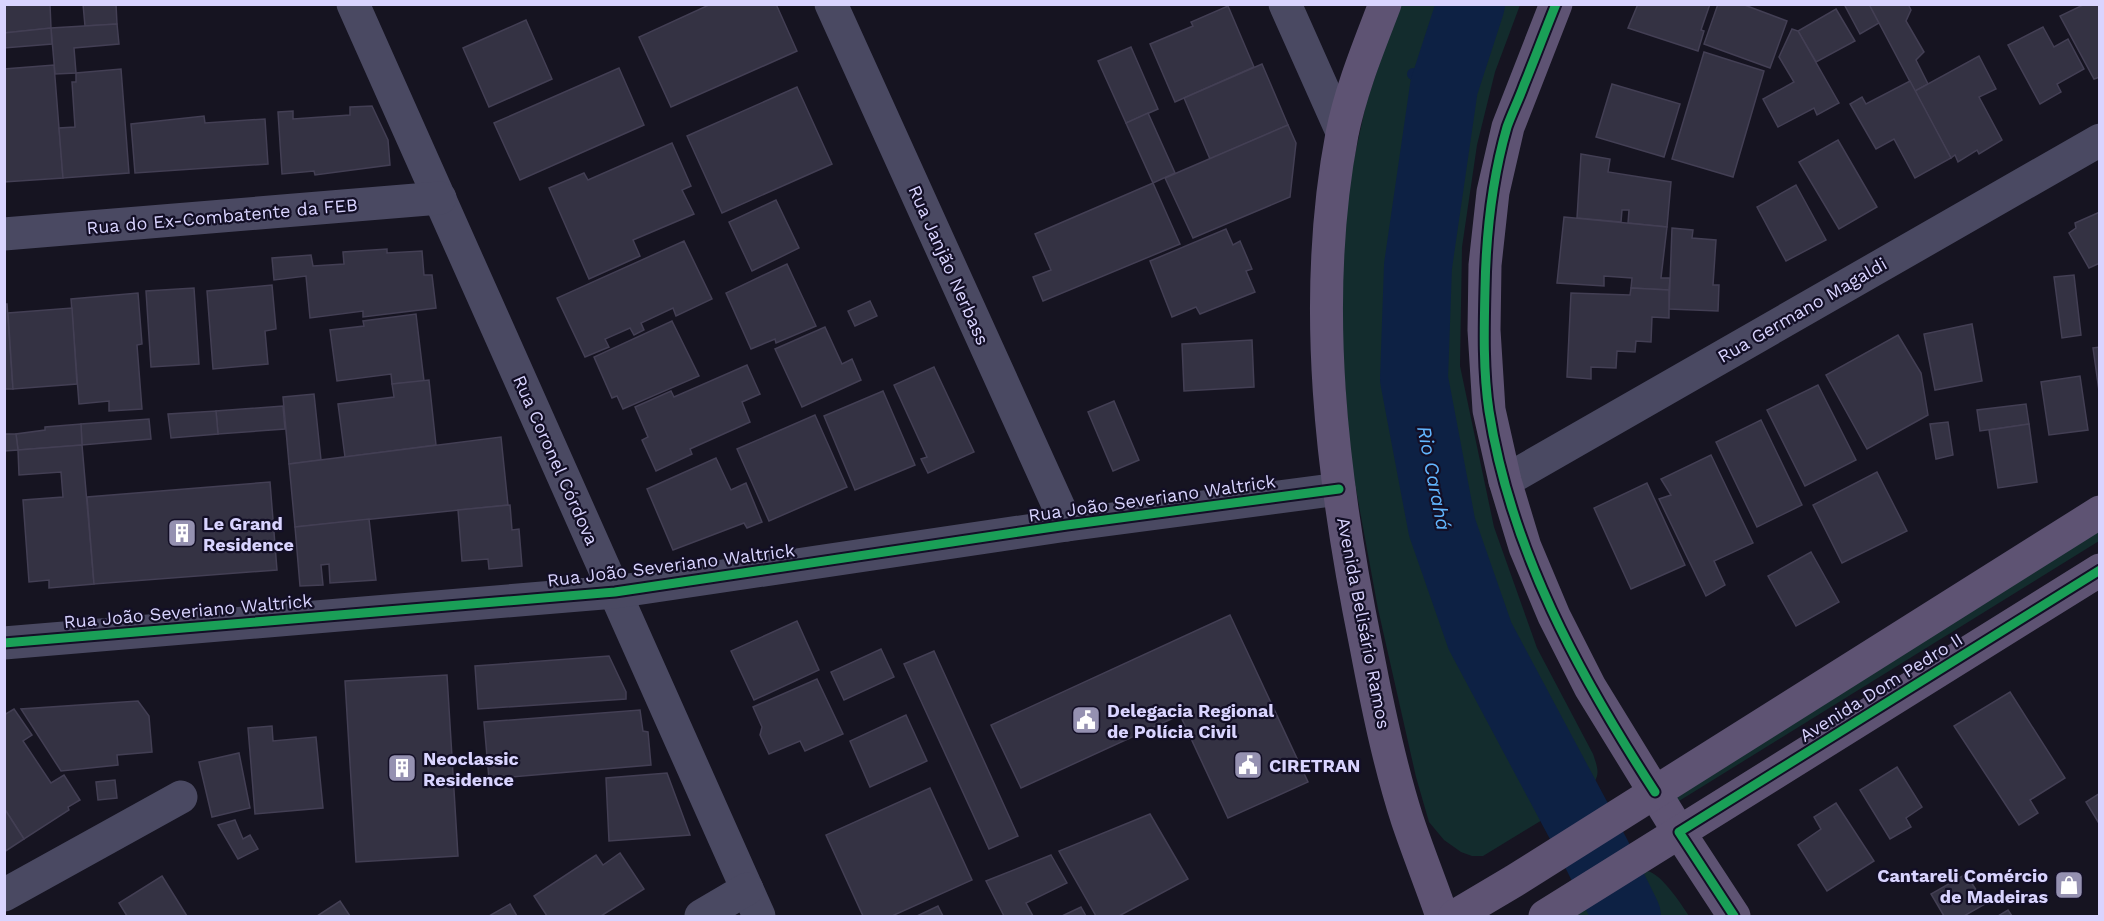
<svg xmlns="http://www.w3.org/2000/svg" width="2104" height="921" viewBox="0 0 2104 921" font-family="'Work Sans',sans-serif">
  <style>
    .green { fill: #132c2d }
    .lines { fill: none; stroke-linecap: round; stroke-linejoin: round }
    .stream { stroke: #0d2144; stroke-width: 12 }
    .river { stroke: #0d2144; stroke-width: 68 }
    .building { fill: #343243; stroke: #433f54; stroke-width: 1.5 }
    .minor { stroke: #4a4962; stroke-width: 33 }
    .major { stroke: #5e5373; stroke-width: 33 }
    .cycleway-casing { stroke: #130f26; stroke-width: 13 }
    .cycleway { stroke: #1a9f57; stroke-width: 9 }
    .labels { text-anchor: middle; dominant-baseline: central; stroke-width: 4.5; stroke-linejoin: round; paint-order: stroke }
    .street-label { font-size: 18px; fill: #d9d4ff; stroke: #130f26 }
    .poi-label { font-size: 18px; font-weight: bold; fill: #d9d4ff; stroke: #130f26; text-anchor: start }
    .water-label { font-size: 20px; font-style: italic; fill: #62b6ff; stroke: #130f26 }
  </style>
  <rect width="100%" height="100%" fill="#161421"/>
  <g class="green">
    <path d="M1399,5h121l-25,67 -18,73 -15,102 -2,119 34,161 43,121 56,106c7,20 7,23 -8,40l-102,62h-11l-11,-4 -17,-12 -15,-18 -13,-45 -38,-168 -27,-147 -11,-144 8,-131 18,-83z"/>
    <path d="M2099,525v16l-420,260 -7,-9z"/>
    <path d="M1647,871c15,3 34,33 42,45h-115z"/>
  </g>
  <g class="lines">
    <path class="stream" d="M1413,74l31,13"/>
    <path class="river" d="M1471,4l-27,83 -26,179 -4,113 28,148 38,109 117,219 30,61"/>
  </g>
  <g class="building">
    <path d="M4,4h46l1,24 -47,5z"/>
    <path d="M83,4h33l1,20 -32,2z"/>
    <path d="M711,4h65l21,47 -126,56 -32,-70z"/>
    <path d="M1638,4h72l-9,26 3,1 -6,20 -70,-23z"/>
    <path d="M1718,4h24l45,17 -17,47 -66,-24z"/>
    <path d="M1844,4h25l10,19 -19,11z"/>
    <path d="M1869,4h39l3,6 -5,11 18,31 -8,8 12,24 -13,7z"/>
    <path d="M2085,4h15v73l-6,2 -34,-63z"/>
    <path d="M1228,6l26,61 -79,35 -25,-58 43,-18 -2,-4z"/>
    <path d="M1836,9l19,32 -39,21 -18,-31z"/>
    <path d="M526,20l26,59 -63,28 -26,-59z"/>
    <path d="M117,24l2,20 -45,4 2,25 -21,1 -4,-46z"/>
    <path d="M2043,27l11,20 14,-8 16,30 -27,15 4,8 -21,12 -32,-59z"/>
    <path d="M51,28l1,16 -48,4v-15z"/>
    <path d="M1792,29l6,2 41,72 -22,12 -3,-7 -36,19 -15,-28 31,-17 -15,-25z"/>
    <path d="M1131,47l27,62 -32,14 -28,-62z"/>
    <path d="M1704,52l60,19 -31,106 -61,-18z"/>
    <path d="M1979,56l17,33 -17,8 23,43 -23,14 -2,-4 -19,12 -3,-7 -4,3 -36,-67z"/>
    <path d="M1262,64l26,61 -78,34 -26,-61z"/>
    <path d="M54,65l9,113 -59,4v-113z"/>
    <path d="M619,68l25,57 -124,55 -26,-57z"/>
    <path d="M121,69l8,104 -66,5 -4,-50 16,-1 -3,-45h4v-9z"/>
    <path d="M1910,81l41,77 -36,20 -21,-39 -18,10 -26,-45 12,-7 4,7z"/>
    <path d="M1612,84l68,20 -16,53 -68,-20z"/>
    <path d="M797,87l35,77 -110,49 -35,-77z"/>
    <path d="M372,106l16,34 2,25 -75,10 -1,-4 -32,3 -4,-62 15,-1v8l57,-4v-8z"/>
    <path d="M1148,113l27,60 -22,10 -27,-60z"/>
    <path d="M204,116l1,7 60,-4 3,45 -133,9 -4,-49z"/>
    <path d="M1288,125l8,18 -6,54 -97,41 -28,-60z"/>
    <path d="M1838,140l39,67 -38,22 -40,-67z"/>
    <path d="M672,143l19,43 -9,4 12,24 -61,26 7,16 -51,23 -40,-91 35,-15 4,7z"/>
    <path d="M1581,154l29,5 -2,13 63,10 -4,45 -39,-4 1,-13h-7l-1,12 -44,-4z"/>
    <path d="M1153,183l27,61 -137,57 -10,-24 18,-7 -16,-36z"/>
    <path d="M1796,185l30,55 -40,21 -29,-54z"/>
    <path d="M776,200l23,48 -47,23 -23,-49z"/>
    <path d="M2100,212v51l-11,5 -20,-35 7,-5 -1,-5z"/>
    <path d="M1564,217l103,10 -6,51h9l-1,12 -38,-2 1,-10 -28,-2v10l-47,-3z"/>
    <path d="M1672,228l21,2 -1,8 24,2 -3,45h6l-1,26 -49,-2z"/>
    <path d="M1226,229l7,16 7,-4 12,28 -6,2 9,21 -55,22 -4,-7 -24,10 -22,-56z"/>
    <path d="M684,241l28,58 -36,17 -3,-8 -32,15 3,7 -10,5 -4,-7 -25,11 4,8 -24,10 -28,-59z"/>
    <path d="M387,249v4l35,-2 2,24h8l4,33 -73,9v-6l-53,7 -4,-42 -32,4 -2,-22 39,-3 2,11 31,-2 -1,-12z"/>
    <path d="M787,264l29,62 -40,17 -1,-4 -24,10 -25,-56z"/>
    <path d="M2074,275l7,60 -19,3 -8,-61z"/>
    <path d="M272,285l4,44 -11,2 3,33 -55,5 -6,-78z"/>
    <path d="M194,288l5,76 -48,3 -5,-76z"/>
    <path d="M1631,288l38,2v28l-17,-1 -1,25 -15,-1 -1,11 -18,-1 -1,17 -25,-1v12l-24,-2 4,-84 59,2z"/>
    <path d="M138,293l4,51 -5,1 5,64 -33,2v-10l-30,3 -8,-105z"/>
    <path d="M870,301l7,15 -22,10 -7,-15z"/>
    <path d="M4,304h3l6,85h-9z"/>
    <path d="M72,308l5,76 -64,5 -5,-76z"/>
    <path d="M416,314l8,67 -32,3 -1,-10 -54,7 -7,-51 34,-4 -1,-5z"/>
    <path d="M672,321l27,55 -76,33 -6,-13 -5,2 -18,-41z"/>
    <path d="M1972,324l10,57 -47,9 -11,-56z"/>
    <path d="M825,327l17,37 10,-5 9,21 -59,27 -27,-58z"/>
    <path d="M1898,335l23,38 7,42 -61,34 -41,-74z"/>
    <path d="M1252,340l2,47 -70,4 -2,-47z"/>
    <path d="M2100,347v51l-7,-50z"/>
    <path d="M747,365l13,29 -18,8 8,20 -60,27 2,5 -36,17 -14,-31 6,-3 -13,-30 36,-16 3,6z"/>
    <path d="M934,367l40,85 -46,21 -7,-14 6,-2 -33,-72z"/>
    <path d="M2080,376l8,54 -39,5 -8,-53z"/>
    <path d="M429,380l7,65 -91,12 -7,-53 56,-7 -2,-13z"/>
    <path d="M1818,385l38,75 -51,26 -38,-76z"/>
    <path d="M883,391l32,74 -60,25 -31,-74z"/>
    <path d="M314,394l7,66 -32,4 -6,-67z"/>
    <path d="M1114,401l25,59 -26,11 -25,-59z"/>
    <path d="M2026,404l3,20 -49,7 -3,-21z"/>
    <path d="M283,406l2,23 -67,5 -2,-23z"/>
    <path d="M216,411l2,23 -47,4 -3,-24z"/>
    <path d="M815,415l32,72 -78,34 -32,-72z"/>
    <path d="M149,419l2,20 -69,6 -1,-21z"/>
    <path d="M1761,420l41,85 -45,22 -41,-85z"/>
    <path d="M1948,422l5,33 -17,4 -6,-35z"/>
    <path d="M81,424l1,21 -64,5 -2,-16 29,-4v-3z"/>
    <path d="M2029,424l8,58 -39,6 -9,-58z"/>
    <path d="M4,434h12l2,16 -14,1z"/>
    <path d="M501,437l7,68 -213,22 -6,-63z"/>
    <path d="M82,445l12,139 -45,4v-8l-20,2 -6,-82 40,-3 -2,-25 -42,3 -1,-25z"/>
    <path d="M1711,455l42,88 -39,18 11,24 -19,11 -47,-97 12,-4 -10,-16z"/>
    <path d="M716,458l15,32 15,-7 16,39 -15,6 -3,-5 -71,27 -26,-61z"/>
    <path d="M1877,472l30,59 -65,32 -29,-58z"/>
    <path d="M270,482l7,88 -183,14 -7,-87z"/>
    <path d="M1647,483l38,82 -54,24 -37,-81z"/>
    <path d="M510,505l2,25 7,-1 3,37 -33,3 -1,-10 -26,2 -4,-51z"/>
    <path d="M369,519l7,61 -46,3 -1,-19 -8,1 2,20 -23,1 -5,-59z"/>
    <path d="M1811,552l28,50 -43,24 -28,-50z"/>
    <path d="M1230,615l78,167 -80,36 -48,-103 -159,73 -30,-63z"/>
    <path d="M797,621l22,49 -65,30 -23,-49z"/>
    <path d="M881,649l13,28 -50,23 -13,-28z"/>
    <path d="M934,651l84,185 -29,13 -85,-185z"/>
    <path d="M609,656l17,36v7l-148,10 -3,-43z"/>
    <path d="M447,675l11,181 -102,6 -11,-181z"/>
    <path d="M817,679l26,55 -38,17 -5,-10 -31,13 -9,-19 2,-8 -9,-20z"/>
    <path d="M2010,692l55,86 -35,22 8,13 -19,12 -65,-99z"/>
    <path d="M138,701l11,15 3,36 -35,3 1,10 -57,6 -40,-62z"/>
    <path d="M14,709l18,26 -9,6 28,42 13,-8 16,25 -12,7 1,3 -45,29 -20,-31v-93z"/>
    <path d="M640,710l3,21 5,1 3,33 -162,14 -5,-57z"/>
    <path d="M906,715l21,46 -57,26 -20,-46z"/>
    <path d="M272,726l1,15 43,-4 7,71 -68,6 -7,-86z"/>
    <path d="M239,753l11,55 -38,9 -13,-55z"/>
    <path d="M1897,767l25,40 -16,11 5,9 -21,12 -30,-49z"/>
    <path d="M667,773l23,62 -81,6 -3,-63z"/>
    <path d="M115,780l2,18 -19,2 -2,-18z"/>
    <path d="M930,788l42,92 -80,36h-29l-37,-81z"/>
    <path d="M2100,793v32l-14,-23z"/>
    <path d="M1836,803l38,58 -47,30 -29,-46 23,-16 -7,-12z"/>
    <path d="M4,808l20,31 -20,13z"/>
    <path d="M1150,814l38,65 -69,37h-23l-37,-65z"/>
    <path d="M235,820l8,19 7,-4 8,14 -20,10 -20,-34z"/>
    <path d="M620,853l24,36 -43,27h-54l-13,-20 62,-41 7,10z"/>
    <path d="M1051,855l16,28 -41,20 7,13h-29l-18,-35z"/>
    <path d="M1966,874l19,30 -21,12h-20l-13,-22z"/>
    <path d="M162,876l25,40h-60l-8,-13z"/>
    <path d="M340,901l10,15h-33z"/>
    <path d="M510,904l7,12h-28z"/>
    <path d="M938,906l5,10h-26z"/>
    <path d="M1081,907l5,9h-24z"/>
    <path d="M2008,910l4,6h-14z"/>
  </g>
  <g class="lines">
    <g class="minor">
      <path d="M353,4l406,912"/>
      <path d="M831,4l236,521"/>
      <path d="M1285,4l57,128"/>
      <path d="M4,234l436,-36"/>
      <path d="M1505,481l595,-341"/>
      <path d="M4,643l611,-51 452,-67 272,-36"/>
      <path d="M4,895l177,-98"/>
      <path d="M701,916l46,-27"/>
    </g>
    <g class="major">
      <path d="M1385,4c-16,42 -34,85 -43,130 -32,168 -10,345 24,512 11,58 23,117 41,173 11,33 24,65 35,97"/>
      <path d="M1556,4l-48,123 -15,65 -8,73 -1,65 5,80 16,71 20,66 29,69 36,71 89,145 55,84"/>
      <path d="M1455,916l59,-35 586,-369"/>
      <path d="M1545,916l555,-346"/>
    </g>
    <g class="cycleway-casing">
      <g id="cycleway">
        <path d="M1556,4c-11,27 -21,54 -32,81 -5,14 -12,28 -17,42 -15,52 -21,108 -22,162 -1,40 -2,82 4,122 22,140 90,264 166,381"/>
        <path d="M4,643l611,-51 452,-67 272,-36"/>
        <path d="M1734,916l-55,-84 421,-262"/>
      </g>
    </g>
    <use href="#cycleway" class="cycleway"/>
  </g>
  <defs>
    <g id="building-square" transform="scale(1.5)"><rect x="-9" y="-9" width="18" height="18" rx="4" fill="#9591b1" stroke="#130f26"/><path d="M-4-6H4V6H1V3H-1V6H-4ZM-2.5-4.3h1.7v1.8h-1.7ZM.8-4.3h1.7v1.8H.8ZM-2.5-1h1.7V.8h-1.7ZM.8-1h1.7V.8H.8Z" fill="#fff"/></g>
    <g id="civic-square" transform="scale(1.5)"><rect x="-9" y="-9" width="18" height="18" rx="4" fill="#9591b1" stroke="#130f26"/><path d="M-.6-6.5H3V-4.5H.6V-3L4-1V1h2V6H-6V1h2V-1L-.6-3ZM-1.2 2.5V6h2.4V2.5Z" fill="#fff"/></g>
    <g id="shop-square" transform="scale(1.5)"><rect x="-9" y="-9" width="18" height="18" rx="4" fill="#9591b1" stroke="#130f26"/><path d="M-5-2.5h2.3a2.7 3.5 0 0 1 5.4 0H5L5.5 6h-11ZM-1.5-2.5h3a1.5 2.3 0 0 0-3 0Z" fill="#fff"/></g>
  </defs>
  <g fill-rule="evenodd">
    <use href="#building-square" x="182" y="533"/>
    <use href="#civic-square" x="1086" y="720"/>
    <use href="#civic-square" x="1248" y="765"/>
    <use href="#building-square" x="402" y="768"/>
    <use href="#shop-square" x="2069" y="885"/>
  </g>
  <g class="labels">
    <g class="street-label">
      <text transform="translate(222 216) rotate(-5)">Rua do Ex-Combatente da FEB</text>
      <text transform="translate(949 265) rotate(66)">Rua Janjão Nerbass</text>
      <text transform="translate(1802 310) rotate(-30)">Rua Germano Magaldi</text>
      <text transform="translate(556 460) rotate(66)">Rua Coronel Córdova</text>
      <text transform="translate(1152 498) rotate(-8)">Rua João Severiano Waltrick</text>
      <text transform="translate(671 565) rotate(-7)">Rua João Severiano Waltrick</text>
      <text transform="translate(188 611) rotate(-5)">Rua João Severiano Waltrick</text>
      <text transform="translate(1364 623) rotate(79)">Avenida Belisário Ramos</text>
      <text transform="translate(1881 687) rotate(-32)">Avenida Dom Pedro II</text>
    </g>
    <g class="poi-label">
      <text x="203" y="523">Le Grand<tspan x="203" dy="21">Residence</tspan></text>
      <text x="1107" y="710">Delegacia Regional<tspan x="1107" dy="21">de Polícia Civil</tspan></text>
      <text x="423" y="758">Neoclassic<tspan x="423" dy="21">Residence</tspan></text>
      <text x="1269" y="765">CIRETRAN</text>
      <text x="2048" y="875" text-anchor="end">Cantareli Comércio<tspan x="2048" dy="21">de Madeiras</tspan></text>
    </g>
    <g class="water-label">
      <text transform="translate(1434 478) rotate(79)">Rio Carahá</text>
    </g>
  </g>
  <rect width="2104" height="921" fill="none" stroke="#d9d4ff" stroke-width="12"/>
</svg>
